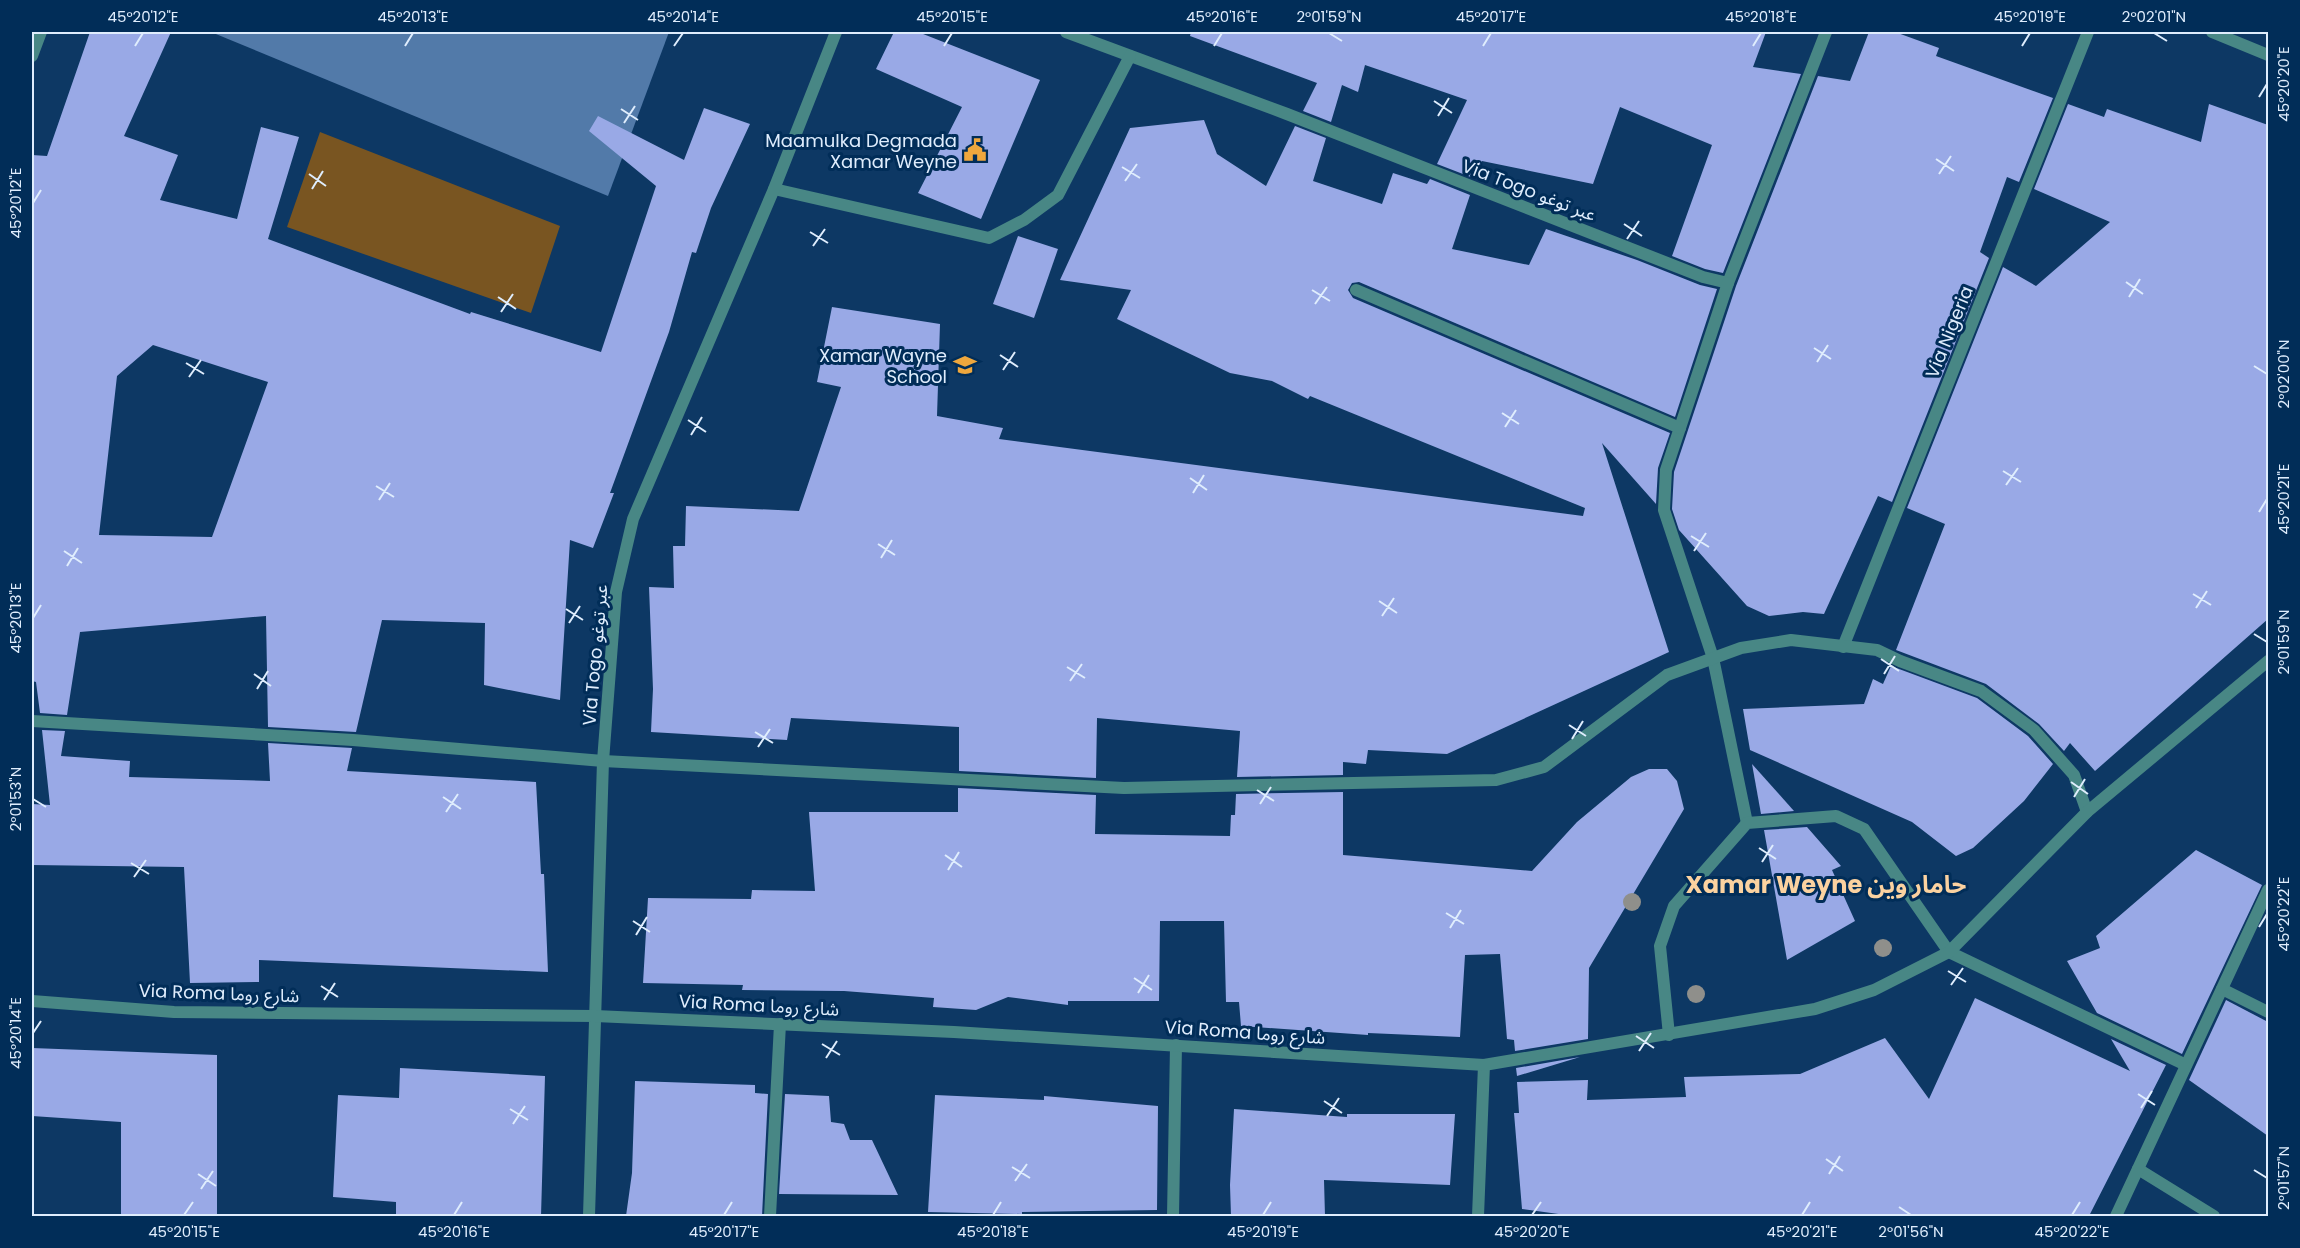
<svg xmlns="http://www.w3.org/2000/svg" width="2300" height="1248" viewBox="0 0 2300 1248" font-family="Poppins,'Noto Sans Arabic',sans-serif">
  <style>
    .green { fill: #795521 }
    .water { fill: #527aa9 }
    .building { fill: #99a9e6; fill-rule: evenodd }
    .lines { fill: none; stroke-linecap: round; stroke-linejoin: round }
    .service { stroke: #488785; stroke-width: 12 }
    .minor { stroke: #488785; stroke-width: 12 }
    .tertiary { stroke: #488785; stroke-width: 12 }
    .tree { fill: #8f8f8b }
    .ticks { fill: none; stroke: #dfedfd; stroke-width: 2 }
    .labels { text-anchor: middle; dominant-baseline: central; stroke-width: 6; stroke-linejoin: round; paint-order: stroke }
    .poi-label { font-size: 18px; fill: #dfedfd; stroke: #012d58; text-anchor: end }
    .street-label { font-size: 18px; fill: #dfedfd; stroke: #012d58 }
    .district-label { font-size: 24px; font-weight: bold; fill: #fbd2a0; stroke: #012d58 }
    .neatline { fill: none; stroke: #dfedfd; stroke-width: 2 }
    .ticks-label { font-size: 15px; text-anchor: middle; fill: #dfedfd }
  </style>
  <rect width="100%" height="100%" fill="#0d3864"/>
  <path class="green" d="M320,132l240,94 -29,87 -244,-86z"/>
  <path class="water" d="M211,32h458l-61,164z"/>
  <g class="building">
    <path d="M90,32h81l-47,104 54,19 -18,45 77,19 24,-92 38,10 -31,102 202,75 1,-2 130,40 55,-166 -67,-55 9,-15 86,44 20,-52 46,16 -39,84 -15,45 -4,-1 -23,80 -59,161h4l-21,55 -23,-8 -10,160 -76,-15 1,-62 -103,-3 -26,112 -88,-5 -2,-111 -186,16 -13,83 -27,-2 -4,-31 -4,-1v-526l15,1zM153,345l115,37 -56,155 -113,-2 18,-159z"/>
    <path d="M894,32h24l122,48 -59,139 -63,-26 44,-86 -86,-38z"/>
    <path d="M1191,32h575l-13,35 48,7 -78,199 -18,-4 -33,-13 40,-111 -92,-38 -27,77 -111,-23 -6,18 -39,-15 30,-64 -102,-35 -7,27 -16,-7 -11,37 -28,-11 14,-28 -127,-47z"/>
    <path d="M1869,32h26l44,16 -3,8 117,42 -34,84 -12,-5 -27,75 9,6 -97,244 -14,-6 -54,118 -21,-2 -34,4 -22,-10 -68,-76 -7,-21 2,-37 62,-186 82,-210 32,5z"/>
    <path d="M2068,104l36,13 3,-8 94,33 8,-38 59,21v494l-173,152 -25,-28 -6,8 -25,-27 -53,-40 -90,-34 49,-126 -38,-16 96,-241 33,19 74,-64 -76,-33z"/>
    <path d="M1204,120l13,34 49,32 29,-60 31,12 -13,43 69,23 11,-31 34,11 3,-5 40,16 -18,54 77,16 17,-36 91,31 63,25 17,4 -42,128 -316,-135 -7,1 -4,7 5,8 317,135 -12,35 -2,36 -54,-61 67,209 -222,102 -79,-4 -2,14 -23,-2v13l-106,2 3,-46 -143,-13 -1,60 -137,-7v-44l-168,-9 -4,22 -136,-8 2,-43 -4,-102 25,1 -1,-42h12l1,-40 113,5 42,-124 -24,-5 15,-75 108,17 -3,92 66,12 -4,11 584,77 2,-8 -275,-112 -2,3 -36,-18 -42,-8 -113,-54 14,-29 -71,-10 70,-152z"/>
    <path d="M1018,236l40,13 -24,69 -41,-14z"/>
    <path d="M1891,666l86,32 51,38 25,28 -29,37 -26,24 -25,23 -17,8 -44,-34 -162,-72 -7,-41 121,-5 9,-25 10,5z"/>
    <path d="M42,730l23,1 -4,25 69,5 -1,16 141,4 -2,-38 84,5 -5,23 189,11 5,92h3l4,98 -289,-12v22l-69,1 -6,-116 -152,-2v-61l18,1z"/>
    <path d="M1752,764l42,47 -33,3z"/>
    <path d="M1649,769h18l10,12 7,28 -95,159 -1,71 -73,12 -1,-11 -7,-1 -7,-85 -35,1 -5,82 -92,-4v2l-127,-9 -2,-24h-13l-2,-81h-64l-1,80h-91v4l-60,-8 -32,13 -43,-3 1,-9 -90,-7 -102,-1 1,-5 -100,-2 5,-85 103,1 1,-9 63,1 -6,-79h149v-24l138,7 -1,39 135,2 1,-21h4l1,-21 107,-2v63l189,16 45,-49 54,-45z"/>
    <path d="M1807,827l34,39 -9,4 23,51 -68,39 -23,-130z"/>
    <path d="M2196,850l66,35 -80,169 -85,-41 -30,-52 33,-13 -4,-12z"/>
    <path d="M1975,998l155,73 -19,-32 55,26 -77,151h-516l-51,-7 -8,-96h5l-2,-31 71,-2 -1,20 99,-3 -2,-20 116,-3 85,-36 44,61z"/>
    <path d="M2226,1000l42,22v114l-79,-56z"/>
    <path d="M32,1048l185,7v161h-96v-94l-89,-6z"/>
    <path d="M1580,1057l-63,19 -1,-8z"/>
    <path d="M400,1068l145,8 -4,140h-145v-14l-63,-5 5,-102 61,3z"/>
    <path d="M635,1081l120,4v8l13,1 -6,122h-136l6,-43z"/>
    <path d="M785,1094l44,2 2,26 13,2 6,16h22l26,55 -119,-1z"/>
    <path d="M935,1095l109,5v-4l114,10 -1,104 -135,2v2l-94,-2z"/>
    <path d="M1234,1109l113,8v-3h108l-5,71 -126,-5 1,36h-94l-1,-31z"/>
  </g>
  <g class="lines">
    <g class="service">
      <path d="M2222,989l46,23"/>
      <path d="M2138,1169l76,47"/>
    </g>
    <g class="minor">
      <path d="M1066,32l221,82 416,163 25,6 98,-251"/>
      <path d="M2212,32l56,23"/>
      <path d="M32,56l9,-24"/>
      <path d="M774,189l215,49 35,-18 34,-25 72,-139"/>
      <path d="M1728,283l-62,187 -2,40 49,148 34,165"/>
      <path d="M1356,290l324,138"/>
      <path d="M1843,647l245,-615"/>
      <path d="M32,721l321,19 250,21 521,27 372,-8 48,-13 123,-92 74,-27 50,-8 86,10 23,11 81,30 53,39 40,45 13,37"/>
      <path d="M1669,1035l-9,-89 14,-40 73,-83 89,-7 28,13 85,123 237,113"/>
      <path d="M589,1216l14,-455 13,-169 17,-73 141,-330 62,-157"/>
      <path d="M770,1216l10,-192"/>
      <path d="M1173,1216l3,-171"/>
      <path d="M1478,1216l6,-151"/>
      <path d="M2116,1216l152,-326"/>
    </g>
    <path class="tertiary" d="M32,1001l142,11 421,4 359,16 530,33 331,-56 59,-19 75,-38 138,-140 181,-151"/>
  </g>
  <g class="tree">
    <circle cx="1632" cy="902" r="9"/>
    <circle cx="1883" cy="948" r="9"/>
    <circle cx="1696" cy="994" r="9"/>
  </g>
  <path class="ticks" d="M1329,33l13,8M2154,33l13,8M135,46l8,-13M405,46l8,-13M674,46l9,-13M944,46l8,-13M1214,46l8,-13M1483,46l8,-13M1753,46l8,-13M2022,46l8,-13M2259,97l8,-13M1434,101l18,12M621,109l17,11M1438,116l11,-18M624,123l11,-17M1936,159l18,12M1122,167l18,11M309,174l17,12M1939,174l12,-18M1125,181l12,-17M312,189l11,-18M33,203l8,-13M1624,224l18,12M810,232l18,11M1627,239l12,-18M813,246l12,-17M2126,282l17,12M1312,290l18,11M498,297l18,12M2129,297l11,-18M1315,304l12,-17M501,312l12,-18M1814,348l17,11M1000,355l18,12M1817,362l11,-17M186,363l18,11M2254,366l13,8M1003,370l12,-18M189,377l12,-17M1502,413l17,11M688,420l18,12M1505,427l11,-17M691,435l11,-18M2003,471l18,11M1190,478l17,12M2006,485l12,-17M376,486l18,11M1193,493l11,-18M379,500l11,-17M2259,512l8,-13M1691,536l18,11M878,544l17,11M64,551l18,12M1694,551l12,-18M881,558l11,-18M67,566l11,-18M2193,594l18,11M1379,601l18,12M2196,608l11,-17M566,609l17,11M1382,616l12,-18M33,618l8,-13M569,623l11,-17M2254,634l13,8M1881,659l18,12M1067,667l18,11M254,674l17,12M1884,674l11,-18M1070,681l12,-17M257,689l11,-18M1569,725l17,11M755,732l18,11M1572,739l11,-18M758,747l12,-18M2071,782l17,12M1257,790l17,11M443,797l18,12M2074,797l11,-18M33,799l13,8M1260,804l11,-17M446,812l12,-18M1759,848l17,11M945,855l17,12M1762,862l11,-17M131,863l18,11M948,870l11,-18M134,877l12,-17M1446,913l18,11M633,921l17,11M2259,927l8,-13M1450,928l11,-18M636,935l11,-18M1948,971l18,11M1134,978l18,12M1951,985l12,-17M321,986l17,11M1138,993l11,-18M324,1000l11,-17M33,1033l8,-12M1636,1036l18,12M822,1044l18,11M1639,1051l12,-18M826,1058l11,-17M2138,1094l17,11M1324,1101l18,12M2141,1108l11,-17M510,1109l18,11M1327,1116l12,-18M513,1124l12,-18M1826,1159l17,12M1012,1167l18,11M2254,1170l13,8M198,1174l18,12M1829,1174l11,-18M1015,1181l12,-17M201,1189l12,-18M1899,1207l12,8M184,1215l9,-13M454,1215l8,-13M724,1215l8,-13M993,1215l8,-13M1263,1215l8,-13M1532,1215l9,-13M1802,1215l8,-13M2072,1215l8,-13"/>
  <defs>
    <g id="civic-bare" transform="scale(1.8)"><path d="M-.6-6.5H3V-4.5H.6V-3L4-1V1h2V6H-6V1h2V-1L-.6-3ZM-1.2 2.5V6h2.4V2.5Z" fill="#efa73d" stroke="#012d58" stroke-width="2.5" paint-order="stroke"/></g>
    <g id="school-bare" transform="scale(1.8)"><path d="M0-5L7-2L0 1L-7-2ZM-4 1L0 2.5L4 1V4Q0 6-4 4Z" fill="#efa73d" stroke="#012d58" stroke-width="2.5" paint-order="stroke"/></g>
  </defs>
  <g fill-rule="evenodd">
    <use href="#civic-bare" x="975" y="150"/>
    <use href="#school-bare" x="965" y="365"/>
  </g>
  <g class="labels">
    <g class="poi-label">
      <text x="957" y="140">Maamulka Degmada<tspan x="957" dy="21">Xamar Weyne</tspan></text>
      <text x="947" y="355">Xamar Wayne<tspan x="947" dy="21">School</tspan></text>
    </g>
    <g class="street-label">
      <text transform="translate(1529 190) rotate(21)">Via Togo عبر توغو</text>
      <text transform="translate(1949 332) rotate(-68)">Via Nigeria</text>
      <text transform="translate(595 655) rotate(-85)">Via Togo عبر توغو</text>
      <text transform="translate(219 993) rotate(2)">Via Roma شارع روما</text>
      <text transform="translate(759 1005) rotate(3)">Via Roma شارع روما</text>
      <text transform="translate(1245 1032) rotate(4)">Via Roma شارع روما</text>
    </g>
    <g class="district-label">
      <text x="1826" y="884">Xamar Weyne حامار وين</text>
    </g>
  </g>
  <rect width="2300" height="1248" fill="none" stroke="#012d58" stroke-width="66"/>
  <rect x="33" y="33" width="2234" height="1182" class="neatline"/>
  <g class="ticks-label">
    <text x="143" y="22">45°20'12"E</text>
    <text x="413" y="22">45°20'13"E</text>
    <text x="683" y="22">45°20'14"E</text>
    <text x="952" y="22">45°20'15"E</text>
    <text x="1222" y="22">45°20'16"E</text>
    <text x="1329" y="22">2°01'59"N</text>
    <text x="1491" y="22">45°20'17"E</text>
    <text x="1761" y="22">45°20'18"E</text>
    <text x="2030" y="22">45°20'19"E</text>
    <text x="2154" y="22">2°02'01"N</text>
    <text transform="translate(2284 84) rotate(-90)" y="5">45°20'20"E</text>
    <text transform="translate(16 203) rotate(-90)" y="5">45°20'12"E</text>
    <text transform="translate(2284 374) rotate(-90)" y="5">2°02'00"N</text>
    <text transform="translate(2284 499) rotate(-90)" y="5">45°20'21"E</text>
    <text transform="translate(16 618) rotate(-90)" y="5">45°20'13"E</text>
    <text transform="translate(2284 642) rotate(-90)" y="5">2°01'59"N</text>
    <text transform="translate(16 799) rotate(-90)" y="5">2°01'53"N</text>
    <text transform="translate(2284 914) rotate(-90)" y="5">45°20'22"E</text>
    <text transform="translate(16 1033) rotate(-90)" y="5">45°20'14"E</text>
    <text transform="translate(2284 1178) rotate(-90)" y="5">2°01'57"N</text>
    <text x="184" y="1237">45°20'15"E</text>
    <text x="454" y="1237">45°20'16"E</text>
    <text x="724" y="1237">45°20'17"E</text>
    <text x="993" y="1237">45°20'18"E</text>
    <text x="1263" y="1237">45°20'19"E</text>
    <text x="1532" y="1237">45°20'20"E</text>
    <text x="1802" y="1237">45°20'21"E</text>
    <text x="1911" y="1237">2°01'56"N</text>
    <text x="2072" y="1237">45°20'22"E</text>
  </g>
</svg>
